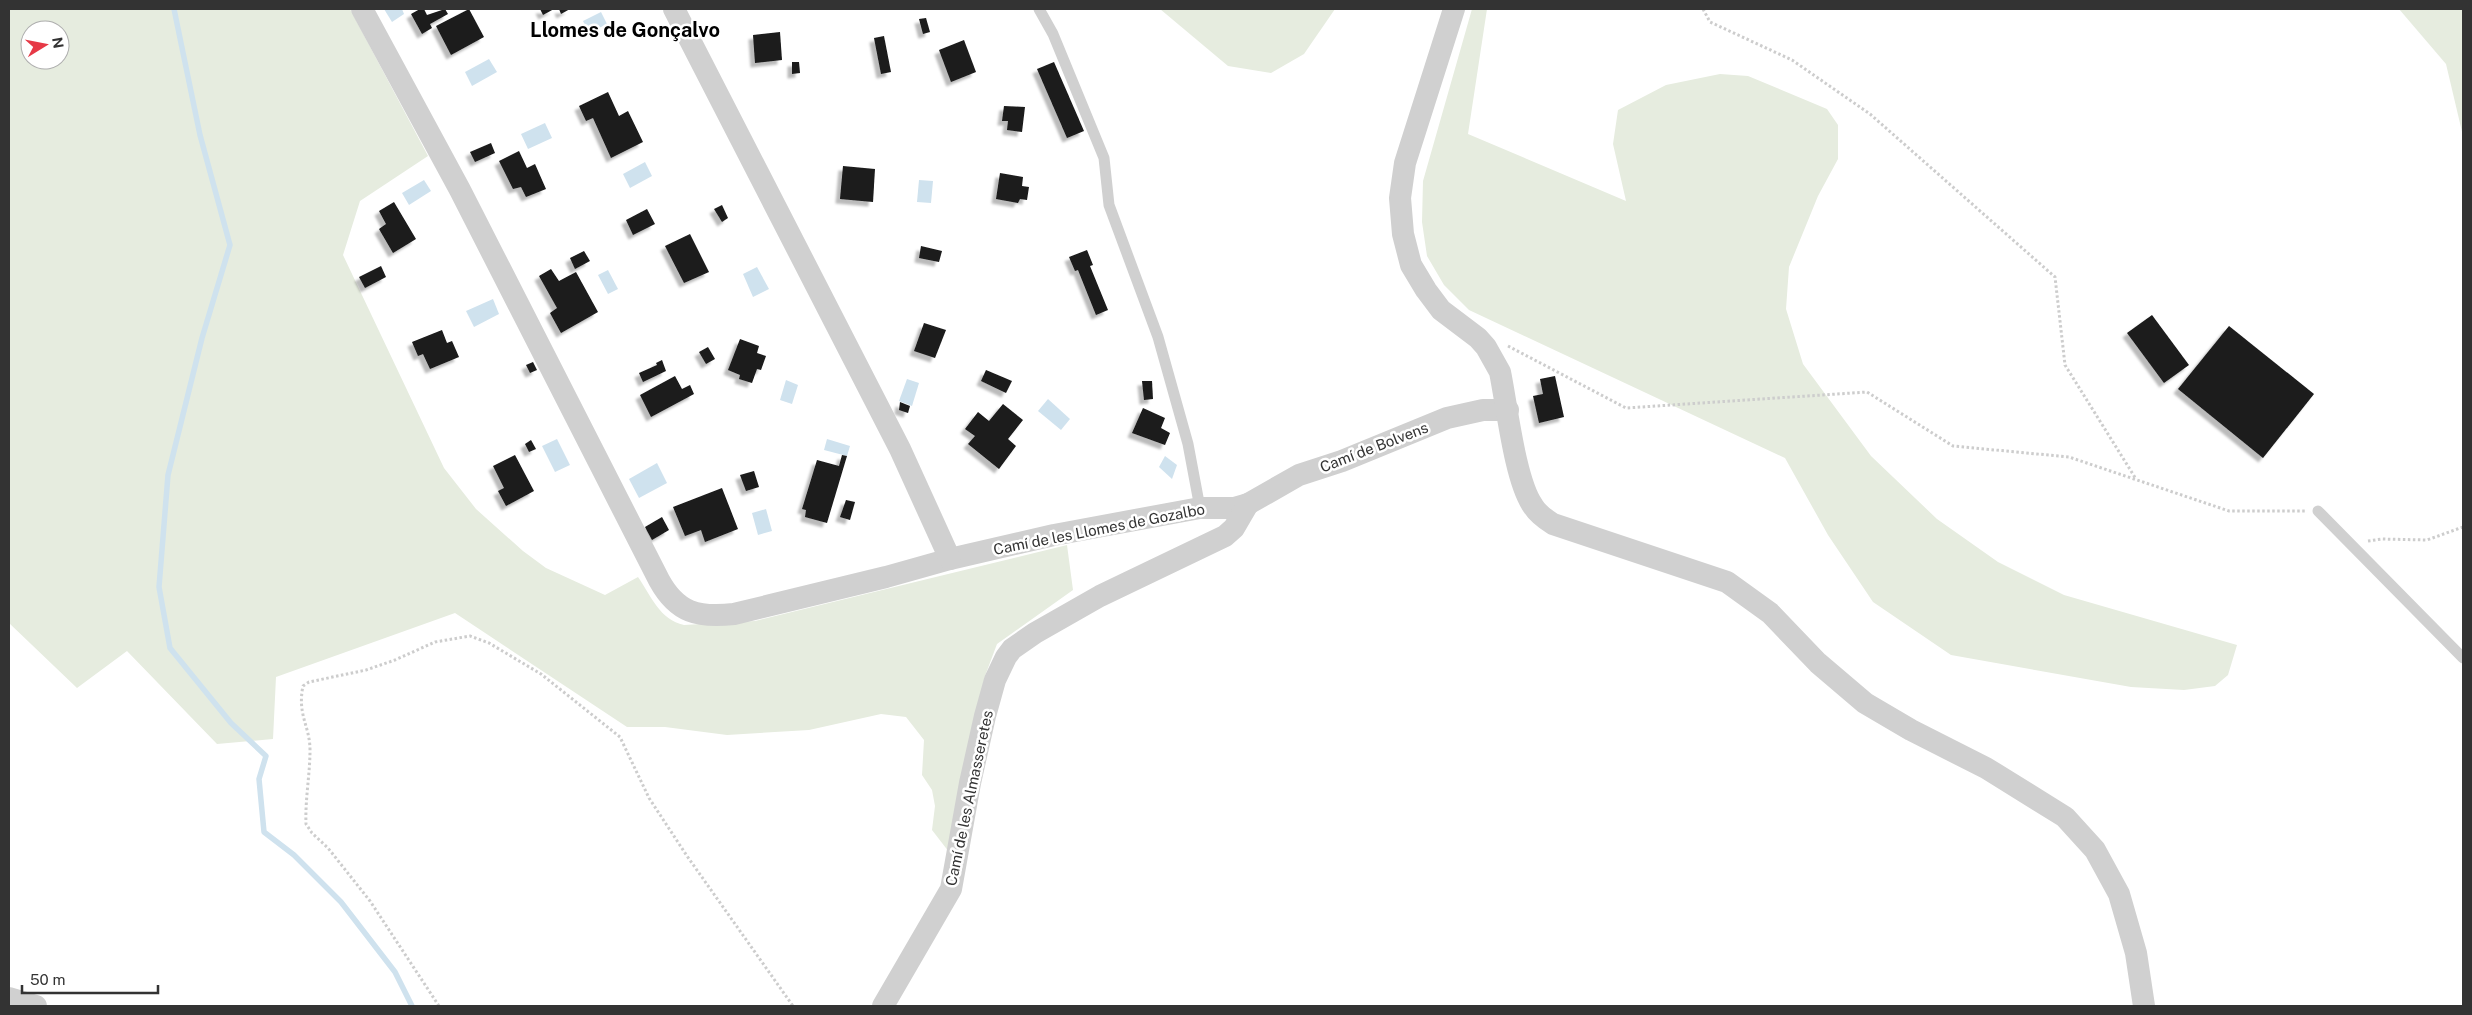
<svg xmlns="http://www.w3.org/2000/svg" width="2472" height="1015" viewBox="0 0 2472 1015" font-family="'Public Sans',sans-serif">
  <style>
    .green { fill: #e6ecdf; fill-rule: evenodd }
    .water { fill: #cfe2ee }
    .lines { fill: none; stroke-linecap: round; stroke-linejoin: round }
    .stream { stroke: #cfe2ee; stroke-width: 5.5 }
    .building { fill: #1a1a1a; filter: url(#shadow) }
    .path { stroke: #cdcdcd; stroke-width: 3; stroke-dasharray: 2.5 2.5; stroke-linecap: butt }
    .service { stroke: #d0d0d0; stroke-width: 11 }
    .minor { stroke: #d0d0d0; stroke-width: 22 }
    .labels { text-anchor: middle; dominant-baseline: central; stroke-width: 5; stroke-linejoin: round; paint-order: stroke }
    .street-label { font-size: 15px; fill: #333; stroke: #fff }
    .district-label { font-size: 20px; font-weight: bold; fill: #000; stroke: #fff }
  </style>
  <defs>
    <filter id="shadow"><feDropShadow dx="-4.5" dy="4.5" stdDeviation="1" flood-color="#0004"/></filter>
  </defs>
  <rect width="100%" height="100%" fill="#fff"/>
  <g class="green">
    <path d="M9,9h341l78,147 -68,45 -17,54 101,213 32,41 47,42 23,17 59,27 33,-18c13,19 22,43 46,48l71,-4 312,-76 6,45 -76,54 -12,32 -36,176 -17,-22 3,-24 -3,-16 -10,-15 2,-35 -18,-23 -25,-3 -72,16 -82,5 -62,-8h-38l-172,-114 -179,64 -3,62 -56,5 -90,-93 -50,37 -68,-65zM30,30h30v30h-30z"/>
    <path d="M1160,9h175l-31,45 -33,19 -43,-7z"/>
    <path d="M1472,9h15l-19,125 158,67 -13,-57 5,-34 48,-25 54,-11 28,2 79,33 11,16v34l-20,37 -29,71 -3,42 17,55 68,92 66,63 61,43 66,33 173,50 -9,30 -13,11 -31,4 -53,-3 -180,-32 -78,-53 -45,-67 -43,-77 -316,-148 -25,-25 -17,-29 -5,-34 1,-41z"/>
    <path d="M2399,9h64v127l-17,-72z"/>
  </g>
  <g class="water">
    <path d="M384,9h18l2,5 -12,8z"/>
    <path d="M601,12l6,12 -18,9 -6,-12z"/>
    <path d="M489,59l8,13 -25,14 -7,-14z"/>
    <path d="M545,123l7,15 -24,11 -7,-15z"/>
    <path d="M645,162l7,14 -22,12 -7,-14z"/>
    <path d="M424,180l7,11 -22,14 -7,-12z"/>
    <path d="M919,180l14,1 -2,22 -14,-1z"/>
    <path d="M757,267l12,22 -16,8 -10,-23z"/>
    <path d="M608,270l10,19 -10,5 -10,-19z"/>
    <path d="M493,299l6,15 -25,13 -8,-16z"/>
    <path d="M907,379l12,4 -7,23 -13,-5z"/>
    <path d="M786,380l12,5 -6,19 -12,-4z"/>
    <path d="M1048,399l22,20 -9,11 -23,-19z"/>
    <path d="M557,439l13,26 -15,7 -13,-26z"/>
    <path d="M827,439l23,7 -3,10 -23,-6z"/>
    <path d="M1165,456l12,9 -5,14 -13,-12z"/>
    <path d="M657,463l10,20 -28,15 -10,-19z"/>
    <path d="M766,509l6,22 -14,4 -6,-22z"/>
  </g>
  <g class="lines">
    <path class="stream" d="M174,9l26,126 30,110 -28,93 -34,137 -9,112 11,61 61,75 35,33 -7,23 5,53 30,23 47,47 54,70 17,34"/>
  </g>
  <g class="building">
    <path d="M420,9h4l3,6 18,-6 3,5 -18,10 2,4 -10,6 -11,-20z"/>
    <path d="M469,9l15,28 -33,18 -15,-29z"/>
    <path d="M540,9h14l-11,6z"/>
    <path d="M559,9h11l-9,5z"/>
    <path d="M926,18l4,14 -7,2 -4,-15z"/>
    <path d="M780,32l2,28 -27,3 -2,-28z"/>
    <path d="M884,36l7,36 -10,2 -7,-36z"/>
    <path d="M964,40l12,32 -25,10 -12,-32z"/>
    <path d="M792,62h7l1,11 -8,1z"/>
    <path d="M1054,62l30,69 -17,7 -30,-69z"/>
    <path d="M608,92l11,24 9,-5 15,31 -32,16 -18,-40 -7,3 -7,-15z"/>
    <path d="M1004,106l21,1 -3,25 -15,-2 1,-9h-6z"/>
    <path d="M491,143l4,10 -20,9 -5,-10z"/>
    <path d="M519,151l8,17 8,-4 11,25 -20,8 -5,-10 -8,2 -14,-28z"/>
    <path d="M843,166l32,3 -2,33 -33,-3z"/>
    <path d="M1000,173l23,4 -1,9 7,1 -2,13 -7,-1 -2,4 -22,-4z"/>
    <path d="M394,202l22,37 -23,14 -14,-24 7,-5 -7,-13z"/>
    <path d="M722,205l6,13 -6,4 -8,-13z"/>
    <path d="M647,209l8,15 -22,11 -7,-15z"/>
    <path d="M690,234l19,38 -25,11 -19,-37z"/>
    <path d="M921,246l21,5 -3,11 -20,-4z"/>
    <path d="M1087,250l6,15 -3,1 18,44 -12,5 -18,-45 -3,1 -6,-14z"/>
    <path d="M584,251l6,10 -15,8 -5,-11z"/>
    <path d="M381,266l5,11 -21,11 -6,-11z"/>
    <path d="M551,269l8,12 17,-9 22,40 -37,21 -11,-20 7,-5 -18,-32z"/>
    <path d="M2152,315l37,50 -25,18 -37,-50z"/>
    <path d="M924,323l22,7 -11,28 -21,-7z"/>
    <path d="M2229,326l85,68 -51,64 -85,-69z"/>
    <path d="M442,330l5,13 5,-2 7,16 -29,12 -7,-15 -5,2 -6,-14z"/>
    <path d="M740,339l19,7 -2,7 9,3 -5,14 -4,-1 -5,14 -13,-4 1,-4 -12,-5z"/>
    <path d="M708,347l7,12 -9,5 -7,-12z"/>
    <path d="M662,360l4,11 -23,11 -4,-9 18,-8 -1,-2z"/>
    <path d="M533,362l4,8 -7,3 -4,-8z"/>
    <path d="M986,370l26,11 -6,12 -25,-12z"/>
    <path d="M675,376l7,13 8,-4 4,9 -43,23 -11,-22z"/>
    <path d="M1555,376l9,41 -25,6 -6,-27 10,-2 -3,-15z"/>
    <path d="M1142,381h10l1,18 -9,1z"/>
    <path d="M900,402l10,4 -2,7 -9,-3z"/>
    <path d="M1003,404l20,16 -15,19 8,7 -17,23 -31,-25 7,-8 -10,-7 13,-17 11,9z"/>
    <path d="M1143,408l22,10 -4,10 9,5 -5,12 -33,-12z"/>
    <path d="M531,440l5,9 -7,3 -4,-8z"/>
    <path d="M515,455l19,36 -28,15 -8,-15 6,-3 -11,-22z"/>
    <path d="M842,455l5,1 -20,67 -22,-6 1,-7 -4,-1 15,-49 22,6z"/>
    <path d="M754,471l5,16 -13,4 -6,-16z"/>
    <path d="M722,488l16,41 -33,13 -4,-12 -16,6 -12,-29z"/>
    <path d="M846,500l9,2 -5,18 -10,-3z"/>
    <path d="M662,517l7,13 -17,10 -7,-13z"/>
  </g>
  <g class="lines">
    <g class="path">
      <path d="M1703,9l7,13 82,38 78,54 185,163 10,88 71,114"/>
      <path d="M1508,346l118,62 241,-16 86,54 116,11 160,54h77"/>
      <path d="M2368,541l14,-2 45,1 36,-13"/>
      <path d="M439,1006l-69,-105 -42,-53 -16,-15 -6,-9c-1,-25 4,-49 4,-74 0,-24 -13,-35 -7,-64l6,-4 57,-12 29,-10 40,-18 35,-6 19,7 52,31 79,63 29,61 38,58 106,150"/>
    </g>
    <g class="service">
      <path d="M1039,9l14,25 51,124 5,47 49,132 30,107 12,64"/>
      <path d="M2318,511l145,147"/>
    </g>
    <g class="minor">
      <path d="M362,9l98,181 199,390c18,33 39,38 75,34l152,-37 64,-18 104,-24 146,-27h34l14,-4 51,-29 43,-14 105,-43 36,-8h25"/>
      <path d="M674,9l226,440 50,110"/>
      <path d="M1454,9l-49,154 -5,35 3,36 8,31 15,25 15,20 37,28 8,9 14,25c7,34 15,109 33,134 5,8 12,13 20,18l174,58 43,31 48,50 47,40 46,27 75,38 79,49 30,33 24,44 17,59 8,53"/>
      <path d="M9,998l27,8"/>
      <path d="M883,1006l68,-117 19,-106 15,-67 10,-36 11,-23 6,-8 23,-16 65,-37 125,-60 9,-8 14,-24"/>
    </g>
  </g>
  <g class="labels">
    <g class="street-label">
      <text transform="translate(1374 447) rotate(-21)">Camí de Bolvens</text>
      <text transform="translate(1099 529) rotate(-11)">Camí de les Llomes de Gozalbo</text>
      <text transform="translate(969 798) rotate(-78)">Camí de les Almasseretes</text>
    </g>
    <g class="district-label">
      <text x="625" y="30">Llomes de Gonçalvo</text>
    </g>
  </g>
  <rect width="2472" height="1015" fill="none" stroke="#333333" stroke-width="20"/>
  <g transform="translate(45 45) rotate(80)"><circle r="24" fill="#ffffff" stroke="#adadad"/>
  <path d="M0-4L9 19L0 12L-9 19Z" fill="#e63946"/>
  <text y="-8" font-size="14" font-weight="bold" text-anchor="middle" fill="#333333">N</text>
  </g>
  <path d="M22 985v8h136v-8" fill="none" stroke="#333333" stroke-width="2.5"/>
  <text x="30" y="985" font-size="15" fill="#333333" stroke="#ffffff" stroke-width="4" paint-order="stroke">50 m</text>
</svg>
